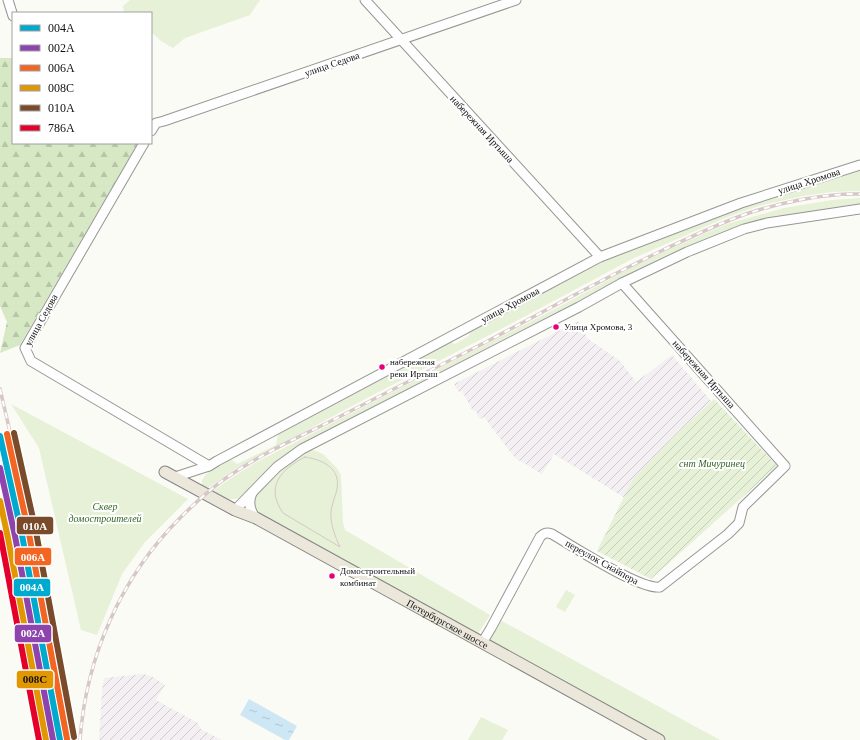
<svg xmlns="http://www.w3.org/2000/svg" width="860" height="740" viewBox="0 0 860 740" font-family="'Times New Roman',serif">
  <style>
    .industrial { fill: url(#industrial-furrows) }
    .grass { fill: #e6f1d7 }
    .forest { fill: url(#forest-firs) }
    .garden { fill: url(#garden-furrows) }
    .water { fill: url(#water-ripples) }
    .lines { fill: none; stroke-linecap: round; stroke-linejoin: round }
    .minor-casing { stroke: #969694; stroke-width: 11 }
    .major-casing { stroke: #838381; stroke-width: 13 }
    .minor { stroke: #fefefe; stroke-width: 9 }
    .major { stroke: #ece7db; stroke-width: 11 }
    .tram { stroke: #d7c7c7; stroke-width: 1 }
    .rail-casing { stroke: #d7c7c7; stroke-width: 3.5 }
    .rail { stroke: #fff; stroke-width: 2; stroke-dasharray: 6; stroke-linecap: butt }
    .rail-1-casing { stroke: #fff; stroke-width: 9 }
    .rail-2-casing { stroke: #fff; stroke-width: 9 }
    .rail-3-casing { stroke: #fff; stroke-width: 9 }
    .rail-4-casing { stroke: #fff; stroke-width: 9 }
    .rail-5-casing { stroke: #fff; stroke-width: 9 }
    .rail-6-casing { stroke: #fff; stroke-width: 9 }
    .rail-1 { stroke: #00a9ce; stroke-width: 6 }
    .rail-2 { stroke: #8e44ad; stroke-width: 6 }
    .rail-3 { stroke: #f26522; stroke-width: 6 }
    .rail-4 { stroke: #e09702; stroke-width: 6 }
    .rail-5 { stroke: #7a4b2a; stroke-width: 6 }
    .rail-6 { stroke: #e4002b; stroke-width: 6 }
    .bus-dot { fill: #e5007d; stroke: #fff; stroke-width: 1.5 }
    .labels { text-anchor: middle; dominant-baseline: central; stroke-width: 4; stroke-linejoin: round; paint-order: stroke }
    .bus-label { font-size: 9px; fill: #101010; stroke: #fff; text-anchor: start }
    .street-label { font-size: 10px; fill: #101010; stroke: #fff }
    .park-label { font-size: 10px; font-style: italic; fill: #316622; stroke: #fff }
    .line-badge { stroke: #fff; stroke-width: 1.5 }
    .badge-label { font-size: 11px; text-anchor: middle; font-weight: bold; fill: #fff }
    .pale-badge-label { font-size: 11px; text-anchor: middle; font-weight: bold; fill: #111 }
  </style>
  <defs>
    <pattern id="industrial-furrows" width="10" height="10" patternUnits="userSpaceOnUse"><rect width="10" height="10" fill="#f3eff2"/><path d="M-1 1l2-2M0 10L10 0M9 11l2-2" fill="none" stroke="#cfccce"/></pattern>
    <pattern id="forest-firs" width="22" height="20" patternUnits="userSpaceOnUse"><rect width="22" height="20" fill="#d7e8c5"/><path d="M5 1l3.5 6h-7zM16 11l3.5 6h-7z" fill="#b8c6a8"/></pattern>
    <pattern id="garden-furrows" width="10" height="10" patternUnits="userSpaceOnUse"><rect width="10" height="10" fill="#e6f1d7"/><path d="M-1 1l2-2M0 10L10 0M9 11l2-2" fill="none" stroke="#c4ceb8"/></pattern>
    <pattern id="water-ripples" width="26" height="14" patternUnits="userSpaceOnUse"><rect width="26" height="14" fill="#cee7f5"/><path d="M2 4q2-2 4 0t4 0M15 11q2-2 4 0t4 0" fill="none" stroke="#b0c5d1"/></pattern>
  </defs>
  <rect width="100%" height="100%" fill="#fbfbf6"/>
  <g class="industrial">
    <path d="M578,321l10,18 32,22 16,21 36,-27 39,46 -37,35 -41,43 -8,19 -71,-44 -12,20 -27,-16 -31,-41 -4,2 -5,-9 -2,1 -11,-20 -3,1 -5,-8z"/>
    <path d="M143,674l8,2 14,9 -9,15 42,23 3,6 20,11h-122l3,-50 2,-12z"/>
  </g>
  <g class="grass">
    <path d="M130,0h130l-10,15 -65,23 -12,10 -12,-7 -10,-9v-19h-27l-1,-7z"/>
    <path d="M860,168v23l-28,1 -29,4 -44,10 -34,12 -93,41 -127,68 -136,70 -101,54 -36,20 -25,18 -5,-3c-2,-13 17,-20 26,-25l4,-1 5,4 39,-19 2,-11 130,-68 42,-24 5,2 14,-8 1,-5 131,-71 104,-41z"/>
    <path d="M860,198v7l-60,9 -133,43 -56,27 -289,149 -24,14 -18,13 -41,38c-10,4 -18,-2 -26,-7l17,-12 25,-16 58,-30 240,-123 87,-47 43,-20 44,-19 57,-16 48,-8z"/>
    <path d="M11,404l177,95 -43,43 -23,32 -25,61 -16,-5 -42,-182z"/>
    <path d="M313,450l10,4 13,13 5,8 2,48 2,7 145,85 -14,22 -53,-29 -1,-6 -21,-11 -5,3 -22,-17 -118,-65 -2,-14 4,-6 24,-23 21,-16z"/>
    <path d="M566,590l9,5 -10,17 -9,-5z"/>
    <path d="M500,620l220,120h-53l-180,-98z"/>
    <path d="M481,717l27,13 -6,10h-34z"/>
  </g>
  <path class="forest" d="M0,58h13v85h125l-118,202 -20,8 7,-31 -7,-16z"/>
  <path class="garden" d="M714,399l63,67 -126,113 -54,-28 36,-72 41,-43z"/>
  <path class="water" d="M249,699l48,27 -8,14h-4l-45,-25z"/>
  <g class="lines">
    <g class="minor-casing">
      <g id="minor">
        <path d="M8,0l5,16"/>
        <path d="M365,0l235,257"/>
        <path d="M151,131l5,-8 8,-2 352,-121"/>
        <path d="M144,143l-119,205 6,13 178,105"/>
        <path d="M175,477l34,-11 8,-5 383,-204 141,-54 119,-38"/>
        <path d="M252,493c-4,9 -3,17 4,25"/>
        <path d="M235,510l42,-43 25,-18 277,-142 43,-24 65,-31 57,-23 23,-6 93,-14"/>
        <path d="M482,643l9,-15 49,-91c4,-4 6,-5 12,-3 20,12 88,56 108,53l68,-53 11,-11 4,-16 42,-41 -163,-183"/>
      </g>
    </g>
    <g class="major-casing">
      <g id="major">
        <path id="s1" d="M165,472l70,38 21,8 403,222"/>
      </g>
    </g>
    <use href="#minor" class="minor"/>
    <use href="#major" class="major"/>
    <path class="tram" d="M305,457c20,3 38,13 31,36 -2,6 -4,12 -5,18 -1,13 4,25 9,36l-57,-34c-18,-26 -3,-43 22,-56z"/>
    <g class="rail-casing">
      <g id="rail">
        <path d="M0,389l20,86 18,92 24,126 5,47"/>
        <path d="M80,740c6,-83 41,-163 100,-222 14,-14 29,-28 46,-40 33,-23 71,-40 107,-58 51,-26 102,-52 153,-78 57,-30 113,-61 171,-89 29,-14 58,-28 89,-39 33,-11 78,-21 114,-20"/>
      </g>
    </g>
    <use href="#rail" class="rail"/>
    <g class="rail-1-casing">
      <path id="rail-1" d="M0,436l22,99 38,205"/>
    </g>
    <g class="rail-2-casing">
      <path id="rail-2" d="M0,468l15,68 38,204"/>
    </g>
    <g class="rail-3-casing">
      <path id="rail-3" d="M7,434l22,100 38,205"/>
    </g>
    <g class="rail-4-casing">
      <path id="rail-4" d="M0,501l8,37 38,202"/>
    </g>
    <g class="rail-5-casing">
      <path id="rail-5" d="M14,433l22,99 38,205"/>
    </g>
    <g class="rail-6-casing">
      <path id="rail-6" d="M0,533l39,207"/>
    </g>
    <use href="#rail-1" class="rail-1"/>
    <use href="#rail-2" class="rail-2"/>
    <use href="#rail-3" class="rail-3"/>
    <use href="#rail-4" class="rail-4"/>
    <use href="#rail-5" class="rail-5"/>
    <use href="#rail-6" class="rail-6"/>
  </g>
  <g class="bus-dot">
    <circle cx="556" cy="327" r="3.5"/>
    <circle cx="382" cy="367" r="3.5"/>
    <circle cx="332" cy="576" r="3.5"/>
  </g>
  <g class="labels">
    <g class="bus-label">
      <text x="564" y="327">Улица Хромова, 3</text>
      <text x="390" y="362">набережная<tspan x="390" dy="12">реки Иртыш</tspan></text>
      <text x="340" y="571">Домостроительный<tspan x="340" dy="12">комбинат</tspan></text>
    </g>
    <g class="street-label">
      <text transform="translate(332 64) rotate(-19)">улица Седова</text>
      <text transform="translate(482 129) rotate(47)">набережная Иртыша</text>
      <text transform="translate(809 181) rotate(-18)">улица Хромова</text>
      <text transform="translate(510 305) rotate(-28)">улица Хромова</text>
      <text transform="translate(41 320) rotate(-61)">улица Седова</text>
      <text transform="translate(704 374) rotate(48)">набережная Иртыша</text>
      <text transform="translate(602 562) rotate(29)">переулок Снайпера</text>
      <text stroke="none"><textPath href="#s1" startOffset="321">Петербургское шоссе</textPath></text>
    </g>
    <g class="park-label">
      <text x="712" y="463">снт Мичуринец</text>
      <text x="105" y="506">Сквер<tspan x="105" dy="12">домостроителей</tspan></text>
    </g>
  </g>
  <g class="line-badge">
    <rect x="16" y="516" width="38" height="19" rx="4" fill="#7a4b2a"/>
    <rect x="14" y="547" width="38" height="19" rx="4" fill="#f26522"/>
    <rect x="13" y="578" width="38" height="19" rx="4" fill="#00a9ce"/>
    <rect x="14" y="624" width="38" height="19" rx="4" fill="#8e44ad"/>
    <rect x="16" y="670" width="38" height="19" rx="4" fill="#e09702"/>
  </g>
  <g class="badge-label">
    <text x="35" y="530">010А</text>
    <text x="33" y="561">006А</text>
    <text x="32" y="591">004А</text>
    <text x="33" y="637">002А</text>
  </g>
  <g class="pale-badge-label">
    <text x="35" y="683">008С</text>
  </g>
  <rect x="12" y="12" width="140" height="132" fill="#ffffff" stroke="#9f9f9f"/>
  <rect x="20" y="25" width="20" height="6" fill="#00a9ce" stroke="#9f9f9f"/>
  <text x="48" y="32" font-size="12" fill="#101010">004А</text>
  <rect x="20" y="45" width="20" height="6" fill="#8e44ad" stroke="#9f9f9f"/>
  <text x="48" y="52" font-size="12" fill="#101010">002А</text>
  <rect x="20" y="65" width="20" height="6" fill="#f26522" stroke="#9f9f9f"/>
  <text x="48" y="72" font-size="12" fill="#101010">006А</text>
  <rect x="20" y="85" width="20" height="6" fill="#e09702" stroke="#9f9f9f"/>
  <text x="48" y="92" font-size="12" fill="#101010">008С</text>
  <rect x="20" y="105" width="20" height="6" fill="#7a4b2a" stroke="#9f9f9f"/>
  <text x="48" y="112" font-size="12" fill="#101010">010А</text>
  <rect x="20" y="125" width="20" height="6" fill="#e4002b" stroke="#9f9f9f"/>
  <text x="48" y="132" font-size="12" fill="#101010">786А</text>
</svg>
